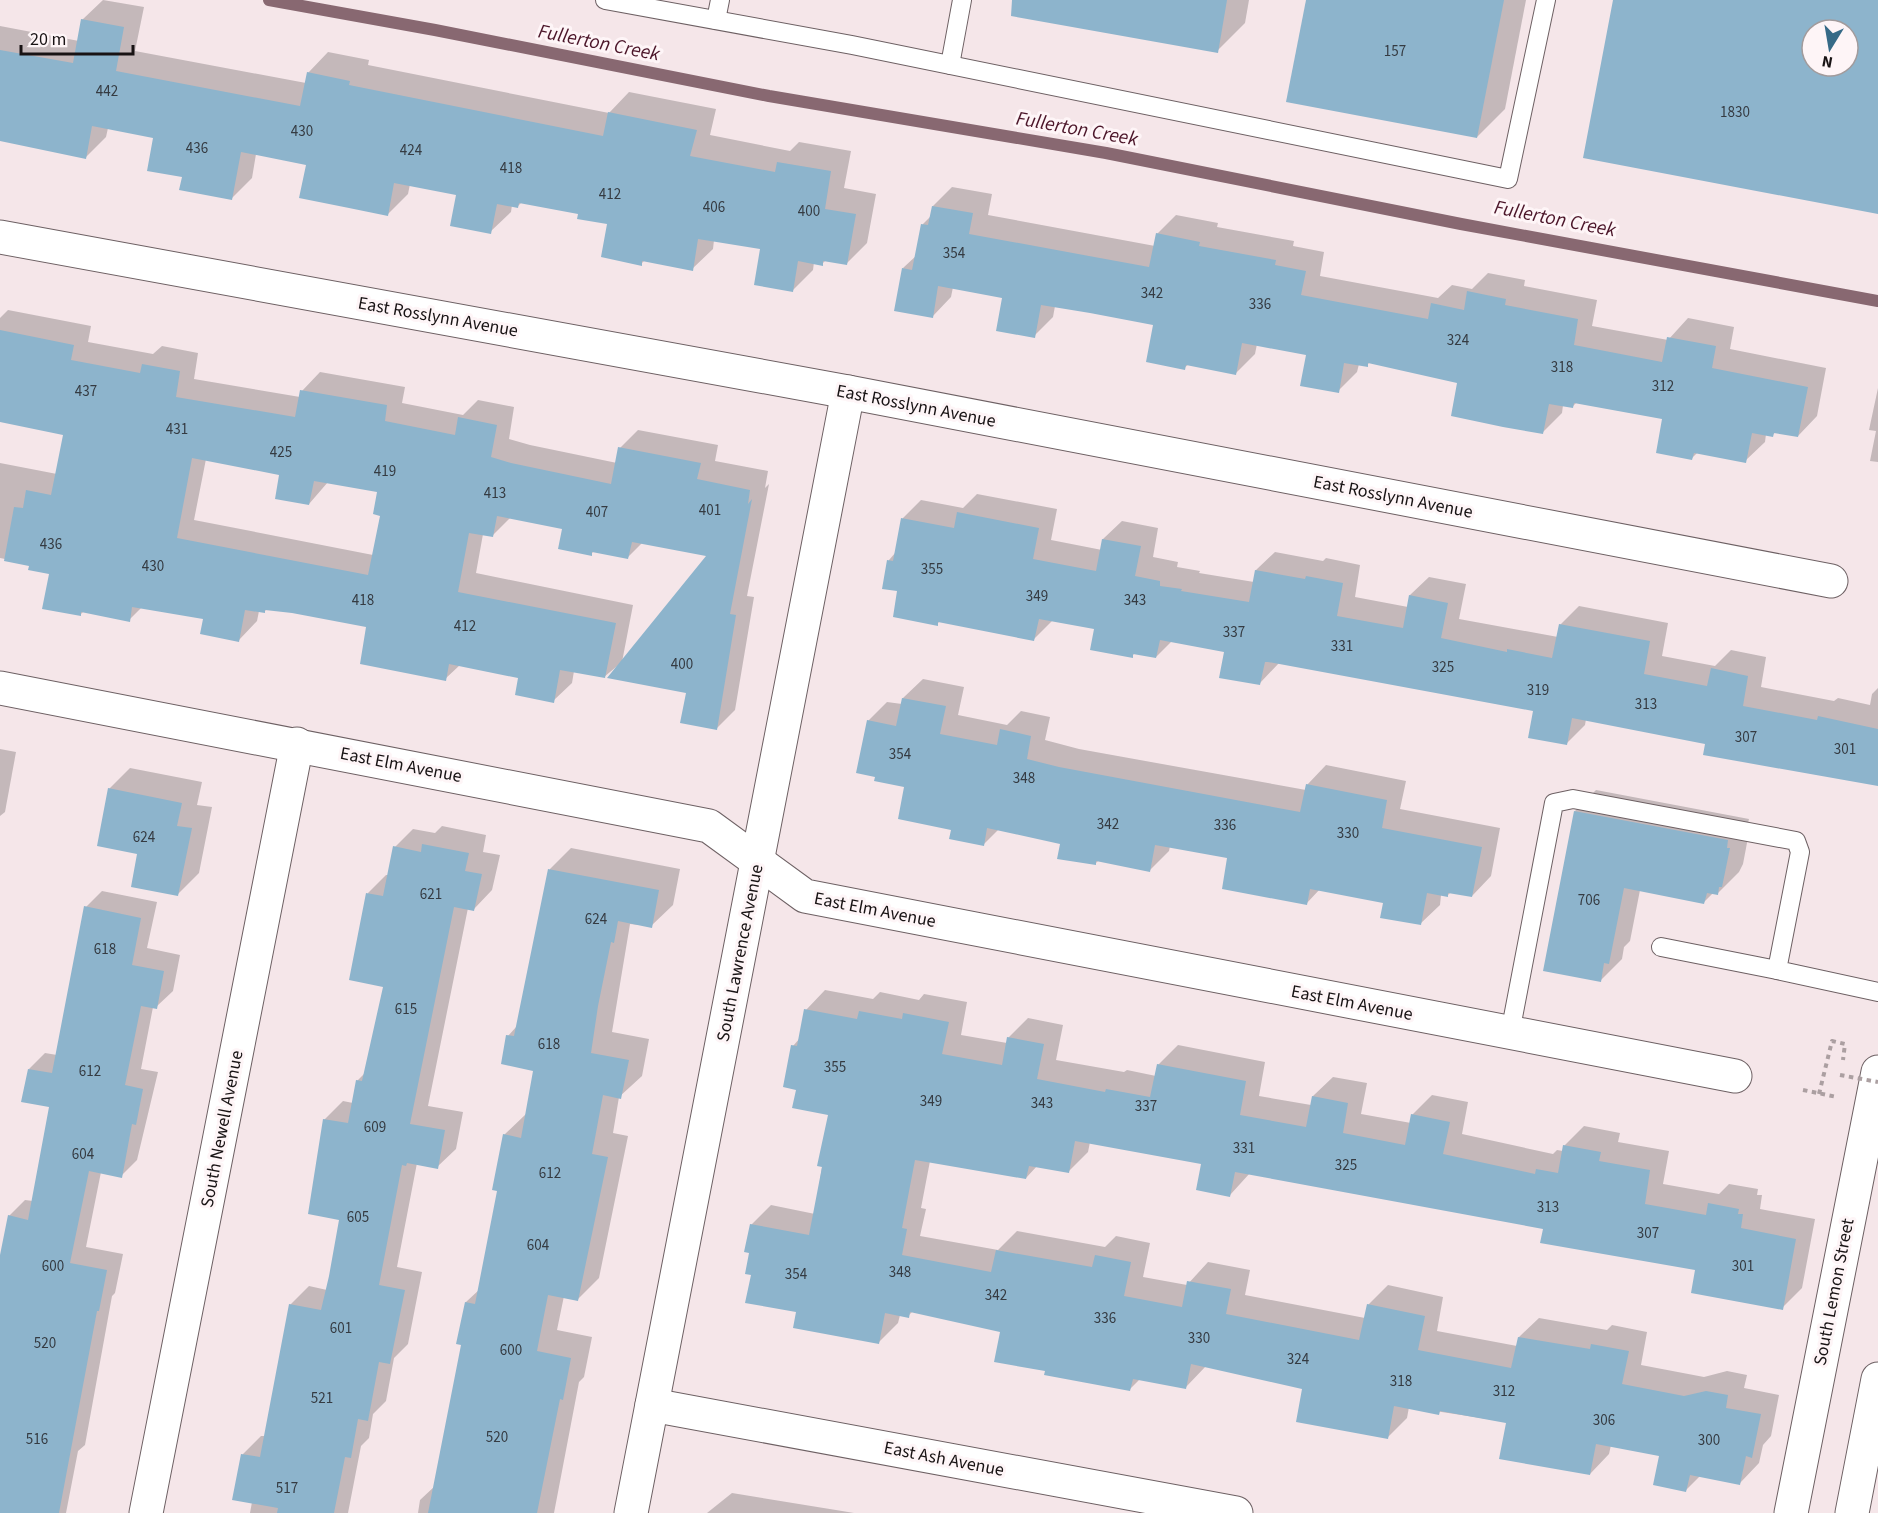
<svg xmlns="http://www.w3.org/2000/svg" width="1878" height="1513" viewBox="0 0 1878 1513" font-family="'Source Sans 3',sans-serif">
  <style>
    .shadow { fill: #0003; fill-rule: evenodd }
    .lines { fill: none; stroke-linecap: round; stroke-linejoin: round }
    .stream { stroke: #886871; stroke-width: 12 }
    .building { fill: #8db4cc; fill-rule: evenodd }
    .service-casing { stroke: #6d6063; stroke-width: 20 }
    .minor-casing { stroke: #6d6063; stroke-width: 35 }
    .tertiary-casing { stroke: #6d6063; stroke-width: 35 }
    .path { stroke: #ab9fa1; stroke-width: 4; stroke-dasharray: 4.5 4.5; stroke-linecap: butt }
    .service { stroke: #fff; stroke-width: 18 }
    .minor { stroke: #fff; stroke-width: 33 }
    .tertiary { stroke: #fff; stroke-width: 33 }
    .path-bridge { stroke: #ab9fa1; stroke-width: 4; stroke-dasharray: 4.5 4.5; stroke-linecap: butt }
    .labels { text-anchor: middle; dominant-baseline: central; stroke-width: 6; stroke-linejoin: round; paint-order: stroke }
    .number-label { font-size: 15px; fill: #353b42 }
    .street-label { font-size: 18px; fill: #181314; stroke: #fef5f7 }
    .water-label { font-size: 20px; font-style: italic; fill: #4c162a; stroke: #fef5f7 }
  </style>
  <rect width="100%" height="100%" fill="#f5e6e9"/>
  <g class="shadow">
    <path d="M103,0l41,7 -9,44 171,32 2,-10 20,-21 41,8 -1,5 241,48 20,-21 87,17 -6,26 80,16 9,-9 52,9 -7,37 32,6 -9,49 -20,20 -21,-3 -4,4 -8,-2 -1,8 -21,21 -30,-43 -48,-8 -1,9 -21,20 -47,-9 -4,4 -32,-41 -29,-10 -58,-11 -4,4 -6,-1 -1,7 -21,20 -33,-38 -47,-10 -2,10 -20,20 -81,-50 -51,-10 -4,24 -21,21 -47,-23 -29,-39 -47,-9 -2,9 -21,21 -85,-19v-113l79,15 3,-21z"/>
    <path d="M1016,0h233l-4,23 -28,28z"/>
    <path d="M1307,0h219l-21,109 -28,28z"/>
    <path d="M952,187l40,7 -4,21 167,31 2,-12 19,-19 42,8 -1,4 77,14 -1,5 31,6 -4,24 118,22 14,-13 20,4 16,-16 37,7 -1,6 73,14 -5,26 76,14 20,-22 46,9 -4,22 96,19 -9,48 -19,20 -22,-4 -4,3 -6,-1 -1,8 -20,19 -47,-9 -6,6 -28,-41 -87,-15 -5,5 -9,-2 -1,8 -20,20 -83,-51 -89,-20 -3,3 -8,-1 -2,8 -19,19 -31,-37 -50,-10 -2,10 -19,19 -47,-9 -5,4 -29,-44 -100,-18 -2,11 -19,19 -30,-40 -51,-9 -2,10 -19,20 -29,-49 14,-13 6,-31 8,-8 2,-10z"/>
    <path d="M8,310l83,16 -3,16 65,12 9,-8 36,7 -4,26 106,18 2,-6 18,-19 85,15 -3,16 61,12 15,-15 36,7 -5,32 21,6 87,18 3,-15 18,-18 80,15 -3,16 53,10 -3,17 4,-4 -22,112 7,1 -19,113 -18,18 -9,-173 -65,-13 -15,15 -34,-6 -3,3 -27,-26 -53,-11 -19,19 -9,-2 -7,39 157,32 -11,57 -18,15 -30,-6 -2,12 -19,18 -33,-24 -60,-12 -15,14 -77,-53 -100,-18 -4,4 -5,-1 -2,10 -18,19 -34,-22 -63,-11 -13,13 -45,-9 -4,4 -29,-42 -21,-9 -30,-6v-95l57,11 8,-40 -65,-13v-103zM206,459l75,14 28,31 19,-22 50,9 3,23 -8,41 -179,-35z"/>
    <path d="M1878,388v74l-8,-1 6,-30 -7,-1z"/>
    <path d="M977,494l80,15 -6,31 51,10 1,-11 19,-18 36,7 -5,29 25,5 -1,5 23,4 -1,2 55,9 2,-12 19,-18 48,9 3,-3 34,7 -5,32 53,10 2,-12 19,-18 37,7 -7,35 99,18 2,-12 19,-19 89,17 -6,33 53,10 16,-16 35,7 -5,30 73,14 4,-3 32,7 2,-11 6,-6v96l-171,-41 -121,-24 -1,6 -19,19 -31,-35 -256,-46 -19,20 -35,-32 -53,-10 -16,16 -21,-4 -3,3 -36,-29 -43,-7 -19,19 -94,-18 -3,3 -38,-34 -16,-2 6,-28 7,-8 7,-34 18,-18 42,8z"/>
    <path d="M923,679l41,8 -6,28 49,10 14,-14 29,6 -5,23 34,9 227,41 1,-5 19,-20 80,16 -6,28 100,19 -9,48 -19,20 -21,-4 -4,4 -6,-1 -1,10 -20,19 -35,-22 -65,-13 -14,15 -77,-47 -59,-11 -1,5 -19,19 -51,-10 -4,4 -33,-21 -63,-14 -16,16 -30,-17 -47,-42 -38,-65 19,-19 15,2 1,-6z"/>
    <path d="M0,749l16,3 -11,60 -5,4z"/>
    <path d="M130,768l72,14 -5,23 15,2 -13,66 -21,21 -39,-41 -30,-64z"/>
    <path d="M1596,790l153,29 -2,8h3l-7,37 -4,8 -22,22 -4,-1 -9,9 -64,-12 -10,51 -6,6 -2,12 -22,22 -25,-170z"/>
    <path d="M442,826l44,9 -3,17 17,3 -8,35 -18,19 -6,-1 -40,198 35,6 -7,37 -19,18 -20,-4 -20,104 25,5 -14,72 -14,14 -8,43 -13,13 -4,24 -8,8 -13,67h-98l2,-11 -18,-4 9,-44 18,-18h4l25,-131 19,-19 18,4 14,-71 -17,-99 19,-19 10,2 4,-22 8,-8 20,-88 -17,-92 18,-18h3l6,-28 18,-18 22,4z"/>
    <path d="M571,848l109,21 -7,36 -22,21 -21,-2 -18,108 37,7 -7,37 -23,21 -6,36 15,3 -29,142 -21,21 -14,-3 -7,34 35,7 -8,40 -5,5 -25,131h-136l2,-13 15,-14 27,-142 4,-42 14,-13 19,-100 5,-54 22,-21 9,-45 -27,-33 9,-10 33,-157z"/>
    <path d="M102,891l55,11 -10,46 33,7 -7,36 -17,16h-3l-12,62 17,3 -21,88 -16,16 -20,-4 -15,75 37,7 -8,39 -3,3 -27,149 -7,6 -12,62h-66v-250l9,-47 16,-16 8,1 18,-95 -22,-37 16,-16 12,2 29,-148z"/>
    <path d="M825,990l48,9 7,-7 39,8 5,-6 43,8 -6,33 46,8 1,-5 20,-20 35,7 -7,35 68,12 3,-2 29,6 2,-11 20,-20 87,17 -6,34 52,9 2,-9 20,-19 34,6 -6,31 50,9 1,-8 20,-20 36,7 -6,32 91,20 4,-4 6,1 1,-5 20,-20 36,7 -2,9 51,9 -6,33 56,10 10,-10 29,5 -1,6h5l-2,14 55,10 -13,69 -20,20 -85,-39 -153,-41 -294,-55 -20,22 -27,-32 -113,-21 -2,10 -19,19 -32,-5 -11,12 -96,-17 -9,47 5,1 -6,27 78,14 19,-19 88,16 11,-11 34,7 -7,34 44,8 21,-23 42,8 -5,25 120,23 3,-13 20,-20 55,12 -6,34 80,15 2,-9 20,-19 68,12 5,-5 35,7 -6,33 63,12 23,-6 20,4 -3,13 35,7 -8,41 -8,9 -4,18 -19,20 -39,-8 -15,15 -25,-35 -50,-10 -2,9 -19,20 -83,-52 -98,-15 -2,11 -19,19 -84,-50 -98,-21 -20,21 -46,-8 -10,10 -84,-19 -45,-39 -88,-20 -5,5 -8,-1 -2,8 -19,19 -81,-31 -45,-37 -2,-49 20,-20 44,9 15,-101 -32,-24 -5,-43 7,-8 6,-28z"/>
    <path d="M732,1493l110,18 12,2h-147z"/>
  </g>
  <g class="lines">
    <path class="stream" d="M269,0l166,30 334,66 337,57 355,71 417,77"/>
  </g>
  <g class="building">
    <path d="M1012,0h215l-9,53 -207,-37z"/>
    <path d="M1306,0h198l-27,138 -191,-36z"/>
    <path d="M1613,0h265v214l-295,-56zM1812,30h36v36h-36z"/>
    <path d="M81,19l43,8 -8,44 184,35 7,-34 43,9 -1,4 254,51 5,-24 89,18 -7,26 85,16 2,-10 54,9 -6,38 31,5 -9,51 -24,-4v5l-25,-5 -5,31 -39,-7 6,-36 -62,-10 -5,32 -51,-10v5l-41,-9 6,-33 -30,-5 1,-5 -59,-11 -1,5 -21,-4 -6,30 -41,-8 6,-31 -62,-12 -6,33 -39,-8 -50,-10 7,-33 -65,-13 -9,48 -53,-10 3,-13 -35,-6 6,-33 -61,-12 -6,33 -86,-18v-91l73,13z"/>
    <path d="M932,206l41,7 -4,21 180,33 7,-34 44,9 -1,4 77,14 -1,5 31,6 -5,24 127,24 3,-16 33,7 3,-19 39,8 -1,6 73,14 -4,26 88,17 5,-25 49,9 -4,22 96,19 -10,50 -24,-4 -1,4 -21,-4 -6,30 -52,-10 -2,7 -36,-7 6,-34 -88,-16 -1,5 -24,-4 -6,30 -40,-7 -52,-11 6,-33 -89,-20v4l-24,-4 -5,30 -39,-7 6,-31 -64,-12 -6,32 -50,-10 -1,5 -39,-8 7,-37 -63,-12 -49,-8 -6,33 -39,-7 6,-33 -64,-12 -5,32 -39,-7 8,-43 10,2 9,-46 7,1z"/>
    <path d="M0,330l74,15 -3,15 69,13 2,-9 38,7 -4,26 119,20 5,-27 87,15 -2,16 70,14 3,-18 39,8 -6,32 20,6 100,21 7,-37 83,16 -4,16 53,11 -2,14 4,-5 -22,115 6,1 -19,115 -37,-7 6,-30 -79,-15 99,-122 -74,-14 -4,17 -36,-7v4l-34,-7 4,-20 -65,-13 -4,21 -24,-4 -11,59 158,31 -11,55 -45,-8 -6,33 -39,-8 3,-17 -69,-14 -3,17 -86,-17 6,-37 -74,-14 -27,-3v3l-20,-3 -6,32 -39,-8 3,-15 -71,-12 -2,15 -49,-10v4l-39,-7 7,-35 -21,-4 1,-4 -25,-5 10,-54 9,1 3,-18 25,5 12,-60 -63,-13zM192,458l87,17 -4,24 34,6 5,-24 63,11 -4,22 7,2 -12,59 -191,-37z"/>
    <path d="M957,512l82,16 -6,31 63,12 6,-32 39,7 -6,30 25,5v5l22,3 -1,2 68,11 6,-32 50,9 1,-3 37,7 -6,33 66,12 6,-33 39,8 -7,35 66,14v-3l45,9 7,-34 91,17 -6,33 63,12 4,-18 37,8 -5,30 74,14 1,-4 60,13v57l-175,-31 2,-11 -133,-26 -5,27 -39,-7 5,-27 -265,-49h-3l-5,23 -41,-7 5,-26 -64,-12 -4,18 -23,-4v4l-43,-8 4,-21 -55,-10 -5,22 -96,-19v4l-45,-9 4,-26 -15,-2 5,-29 6,1 8,-43 53,10z"/>
    <path d="M902,698l44,8 -6,28 57,11 3,-16 31,7 -4,23 32,8 241,45 6,-28 81,16 -5,28 100,19 -10,50 -24,-4v4l-21,-4 -6,32 -41,-7 3,-15 -73,-14 -3,16 -85,-16 5,-31 -72,-13 -5,27 -54,-11v4l-39,-6 3,-15 -73,-16 -3,18 -35,-7 2,-9 -53,-11 6,-32 -30,-6 1,-4 -19,-4 11,-53 29,6z"/>
    <path d="M108,788l74,15 -5,23 15,2 -14,68 -47,-9 6,-33 -40,-8z"/>
    <path d="M1574,811l154,29 -1,8h3l-8,39h-3l-1,8 -11,-2 -3,11 -80,-16 -15,76 -5,-1 -3,19 -58,-11z"/>
    <path d="M422,844l47,9 -4,18 17,3 -8,37 -20,-4 -44,217 35,6 -7,39 -31,-6 -1,3 -4,-1 -23,120 26,5 -15,74 -11,-2 -11,59 -10,-2 -7,39 -6,-1 -11,56h-57l1,-5 -46,-8 9,-46 19,3 29,-153 32,6 8,-34 10,-56 -31,-6 15,-95 25,4 8,-43 6,1 21,-94 -34,-7 17,-87 17,3 10,-50 28,6z"/>
    <path d="M548,869l111,21 -7,38 -34,-7 -4,22 -3,-1 -13,64 -7,47 38,7 -8,39 -18,-4 -11,59 16,3 -30,144 -30,-6 -11,56 34,7 -8,42 -3,-1 -23,114h-109l33,-168 -5,-1 9,-42 10,2 22,-113 -5,-1 11,-56 18,4 12,-67 -32,-7 5,-29 8,1z"/>
    <path d="M84,906l57,12 -9,47 32,6 -7,38 -16,-3 -16,79 18,4 -7,36 -4,-1 -10,54 -33,-7 -19,92 37,7 -8,41h-2l-38,202h-59v-258l8,-40 20,5 21,-113 -28,-5 7,-33 24,4z"/>
    <path d="M804,1009l53,10 2,-8 43,8 1,-6 46,9 -7,32 60,11 5,-28 37,7 -7,35 68,13 1,-3 44,8 7,-33 89,17 -6,34 66,12 6,-31 36,7 -5,30 62,12 6,-31 39,8 -7,32 92,20 1,-5 22,4 5,-28 38,7 -2,9 51,9 -5,34 61,11 2,-12 31,6 -1,5h5l-2,14 55,11 -13,71 -92,-17 4,-23 -155,-27 3,-14 -308,-57 -5,25 -34,-7 5,-26 -126,-23 -6,32 -40,-7 -3,13 -111,-19 -13,68 5,1 -5,26 89,17 5,-22 96,17 3,-12 36,7 -7,34 58,11 5,-26 44,8 -5,25 133,26 8,-36 58,12 -7,34 93,18 7,-31 72,12 1,-5 38,7 -7,33 62,12 22,-5 22,4 -2,13 35,6 -9,44 -6,-2 -6,29 -50,-10 -4,17 -33,-7 6,-29 -63,-12 -6,31 -91,-16 7,-36 -66,-12 -1,4 -45,-9 -6,33 -92,-17 6,-33 -111,-25 -5,25 -53,-10 -3,12 -86,-16 1,-4 -51,-9 6,-30 -90,-20 -1,6 -24,-5 -6,31 -86,-16 3,-16 -51,-9 6,-28 -6,-1 4,-21 -5,-1 6,-28 59,11 13,-68 -5,-1 11,-51 -36,-7 4,-18 -13,-3 8,-42 6,1z"/>
  </g>
  <g class="lines">
    <g class="service-casing">
      <g id="service">
        <path d="M605,0l247,45 656,134 38,-179"/>
        <path d="M716,20l4,-20"/>
        <path d="M950,65l12,-65"/>
        <path d="M1661,947l116,23"/>
        <path d="M1510,1033l44,-230 19,-4 223,42 4,11 -23,118 101,22"/>
      </g>
    </g>
    <g class="minor-casing">
      <g id="minor">
        <path d="M0,237l848,155 983,189"/>
        <path d="M0,688l709,138 96,70 930,180"/>
        <path d="M652,1405l584,108"/>
        <path d="M146,1513l151,-769"/>
        <path d="M631,1513l217,-1121"/>
      </g>
    </g>
    <g class="tertiary-casing">
      <g id="tertiary">
        <path d="M1791,1513l87,-441"/>
        <path d="M1852,1513l26,-134"/>
      </g>
    </g>
    <g class="path">
      <path d="M1803,1090l34,7"/>
      <path d="M1819,1094l13,-53 13,3 -2,16"/>
    </g>
    <use href="#service" class="service"/>
    <use href="#minor" class="minor"/>
    <use href="#tertiary" class="tertiary"/>
    <path class="path-bridge" d="M1840,1075l38,7"/>
  </g>
  <g class="labels">
    <g class="number-label">
      <text x="1395" y="51">157</text>
      <text x="107" y="91">442</text>
      <text x="1735" y="112">1830</text>
      <text x="302" y="131">430</text>
      <text x="197" y="148">436</text>
      <text x="411" y="150">424</text>
      <text x="511" y="168">418</text>
      <text x="610" y="194">412</text>
      <text x="714" y="207">406</text>
      <text x="809" y="211">400</text>
      <text x="954" y="253">354</text>
      <text x="1152" y="293">342</text>
      <text x="1260" y="304">336</text>
      <text x="1458" y="340">324</text>
      <text x="1562" y="367">318</text>
      <text x="1663" y="386">312</text>
      <text x="86" y="391">437</text>
      <text x="177" y="429">431</text>
      <text x="281" y="452">425</text>
      <text x="385" y="471">419</text>
      <text x="495" y="493">413</text>
      <text x="710" y="510">401</text>
      <text x="597" y="512">407</text>
      <text x="51" y="544">436</text>
      <text x="153" y="566">430</text>
      <text x="932" y="569">355</text>
      <text x="1037" y="596">349</text>
      <text x="363" y="600">418</text>
      <text x="1135" y="600">343</text>
      <text x="465" y="626">412</text>
      <text x="1234" y="632">337</text>
      <text x="1342" y="646">331</text>
      <text x="682" y="664">400</text>
      <text x="1443" y="667">325</text>
      <text x="1538" y="690">319</text>
      <text x="1646" y="704">313</text>
      <text x="1746" y="737">307</text>
      <text x="1845" y="749">301</text>
      <text x="900" y="754">354</text>
      <text x="1024" y="778">348</text>
      <text x="1108" y="824">342</text>
      <text x="1225" y="825">336</text>
      <text x="1348" y="833">330</text>
      <text x="144" y="837">624</text>
      <text x="431" y="894">621</text>
      <text x="1589" y="900">706</text>
      <text x="596" y="919">624</text>
      <text x="105" y="949">618</text>
      <text x="406" y="1009">615</text>
      <text x="549" y="1044">618</text>
      <text x="835" y="1067">355</text>
      <text x="90" y="1071">612</text>
      <text x="931" y="1101">349</text>
      <text x="1042" y="1103">343</text>
      <text x="1146" y="1106">337</text>
      <text x="375" y="1127">609</text>
      <text x="1244" y="1148">331</text>
      <text x="83" y="1154">604</text>
      <text x="1346" y="1165">325</text>
      <text x="550" y="1173">612</text>
      <text x="1548" y="1207">313</text>
      <text x="358" y="1217">605</text>
      <text x="1648" y="1233">307</text>
      <text x="538" y="1245">604</text>
      <text x="53" y="1266">600</text>
      <text x="1743" y="1266">301</text>
      <text x="900" y="1272">348</text>
      <text x="796" y="1274">354</text>
      <text x="996" y="1295">342</text>
      <text x="1105" y="1318">336</text>
      <text x="341" y="1328">601</text>
      <text x="1199" y="1338">330</text>
      <text x="45" y="1343">520</text>
      <text x="511" y="1350">600</text>
      <text x="1298" y="1359">324</text>
      <text x="1401" y="1381">318</text>
      <text x="1504" y="1391">312</text>
      <text x="322" y="1398">521</text>
      <text x="1604" y="1420">306</text>
      <text x="497" y="1437">520</text>
      <text x="37" y="1439">516</text>
      <text x="1709" y="1440">300</text>
      <text x="287" y="1488">517</text>
    </g>
    <g class="street-label">
      <text transform="translate(438 317) rotate(10)">East Rosslynn Avenue</text>
      <text transform="translate(916 406) rotate(11)">East Rosslynn Avenue</text>
      <text transform="translate(1393 497) rotate(11)">East Rosslynn Avenue</text>
      <text transform="translate(401 765) rotate(11)">East Elm Avenue</text>
      <text transform="translate(875 910) rotate(11)">East Elm Avenue</text>
      <text transform="translate(740 953) rotate(-79)">South Lawrence Avenue</text>
      <text transform="translate(1352 1003) rotate(11)">East Elm Avenue</text>
      <text transform="translate(222 1129) rotate(-79)">South Newell Avenue</text>
      <text transform="translate(1834 1292) rotate(-79)">South Lemon Street</text>
      <text transform="translate(944 1459) rotate(11)">East Ash Avenue</text>
    </g>
    <g class="water-label">
      <text transform="translate(599 43) rotate(11)">Fullerton Creek</text>
      <text transform="translate(1077 129) rotate(10)">Fullerton Creek</text>
      <text transform="translate(1555 219) rotate(11)">Fullerton Creek</text>
    </g>
  </g>
  <g transform="translate(1830 48) rotate(191)"><circle r="28" fill="#fef5f7" stroke="#a29b9c" stroke-width="1.5"/>
  <path d="M0-4.5L10 22L0 15L-10 22Z" fill="#366a87"/>
  <text y="-9" font-size="16" font-weight="bold" text-anchor="middle" fill="#181314">N</text>
  </g>
  <path d="M21 45v9h112v-9" fill="none" stroke="#181314" stroke-width="3"/>
  <text x="30" y="45" font-size="18" fill="#181314" stroke="#fef5f7" stroke-width="4.5" paint-order="stroke">20 m</text>
</svg>
